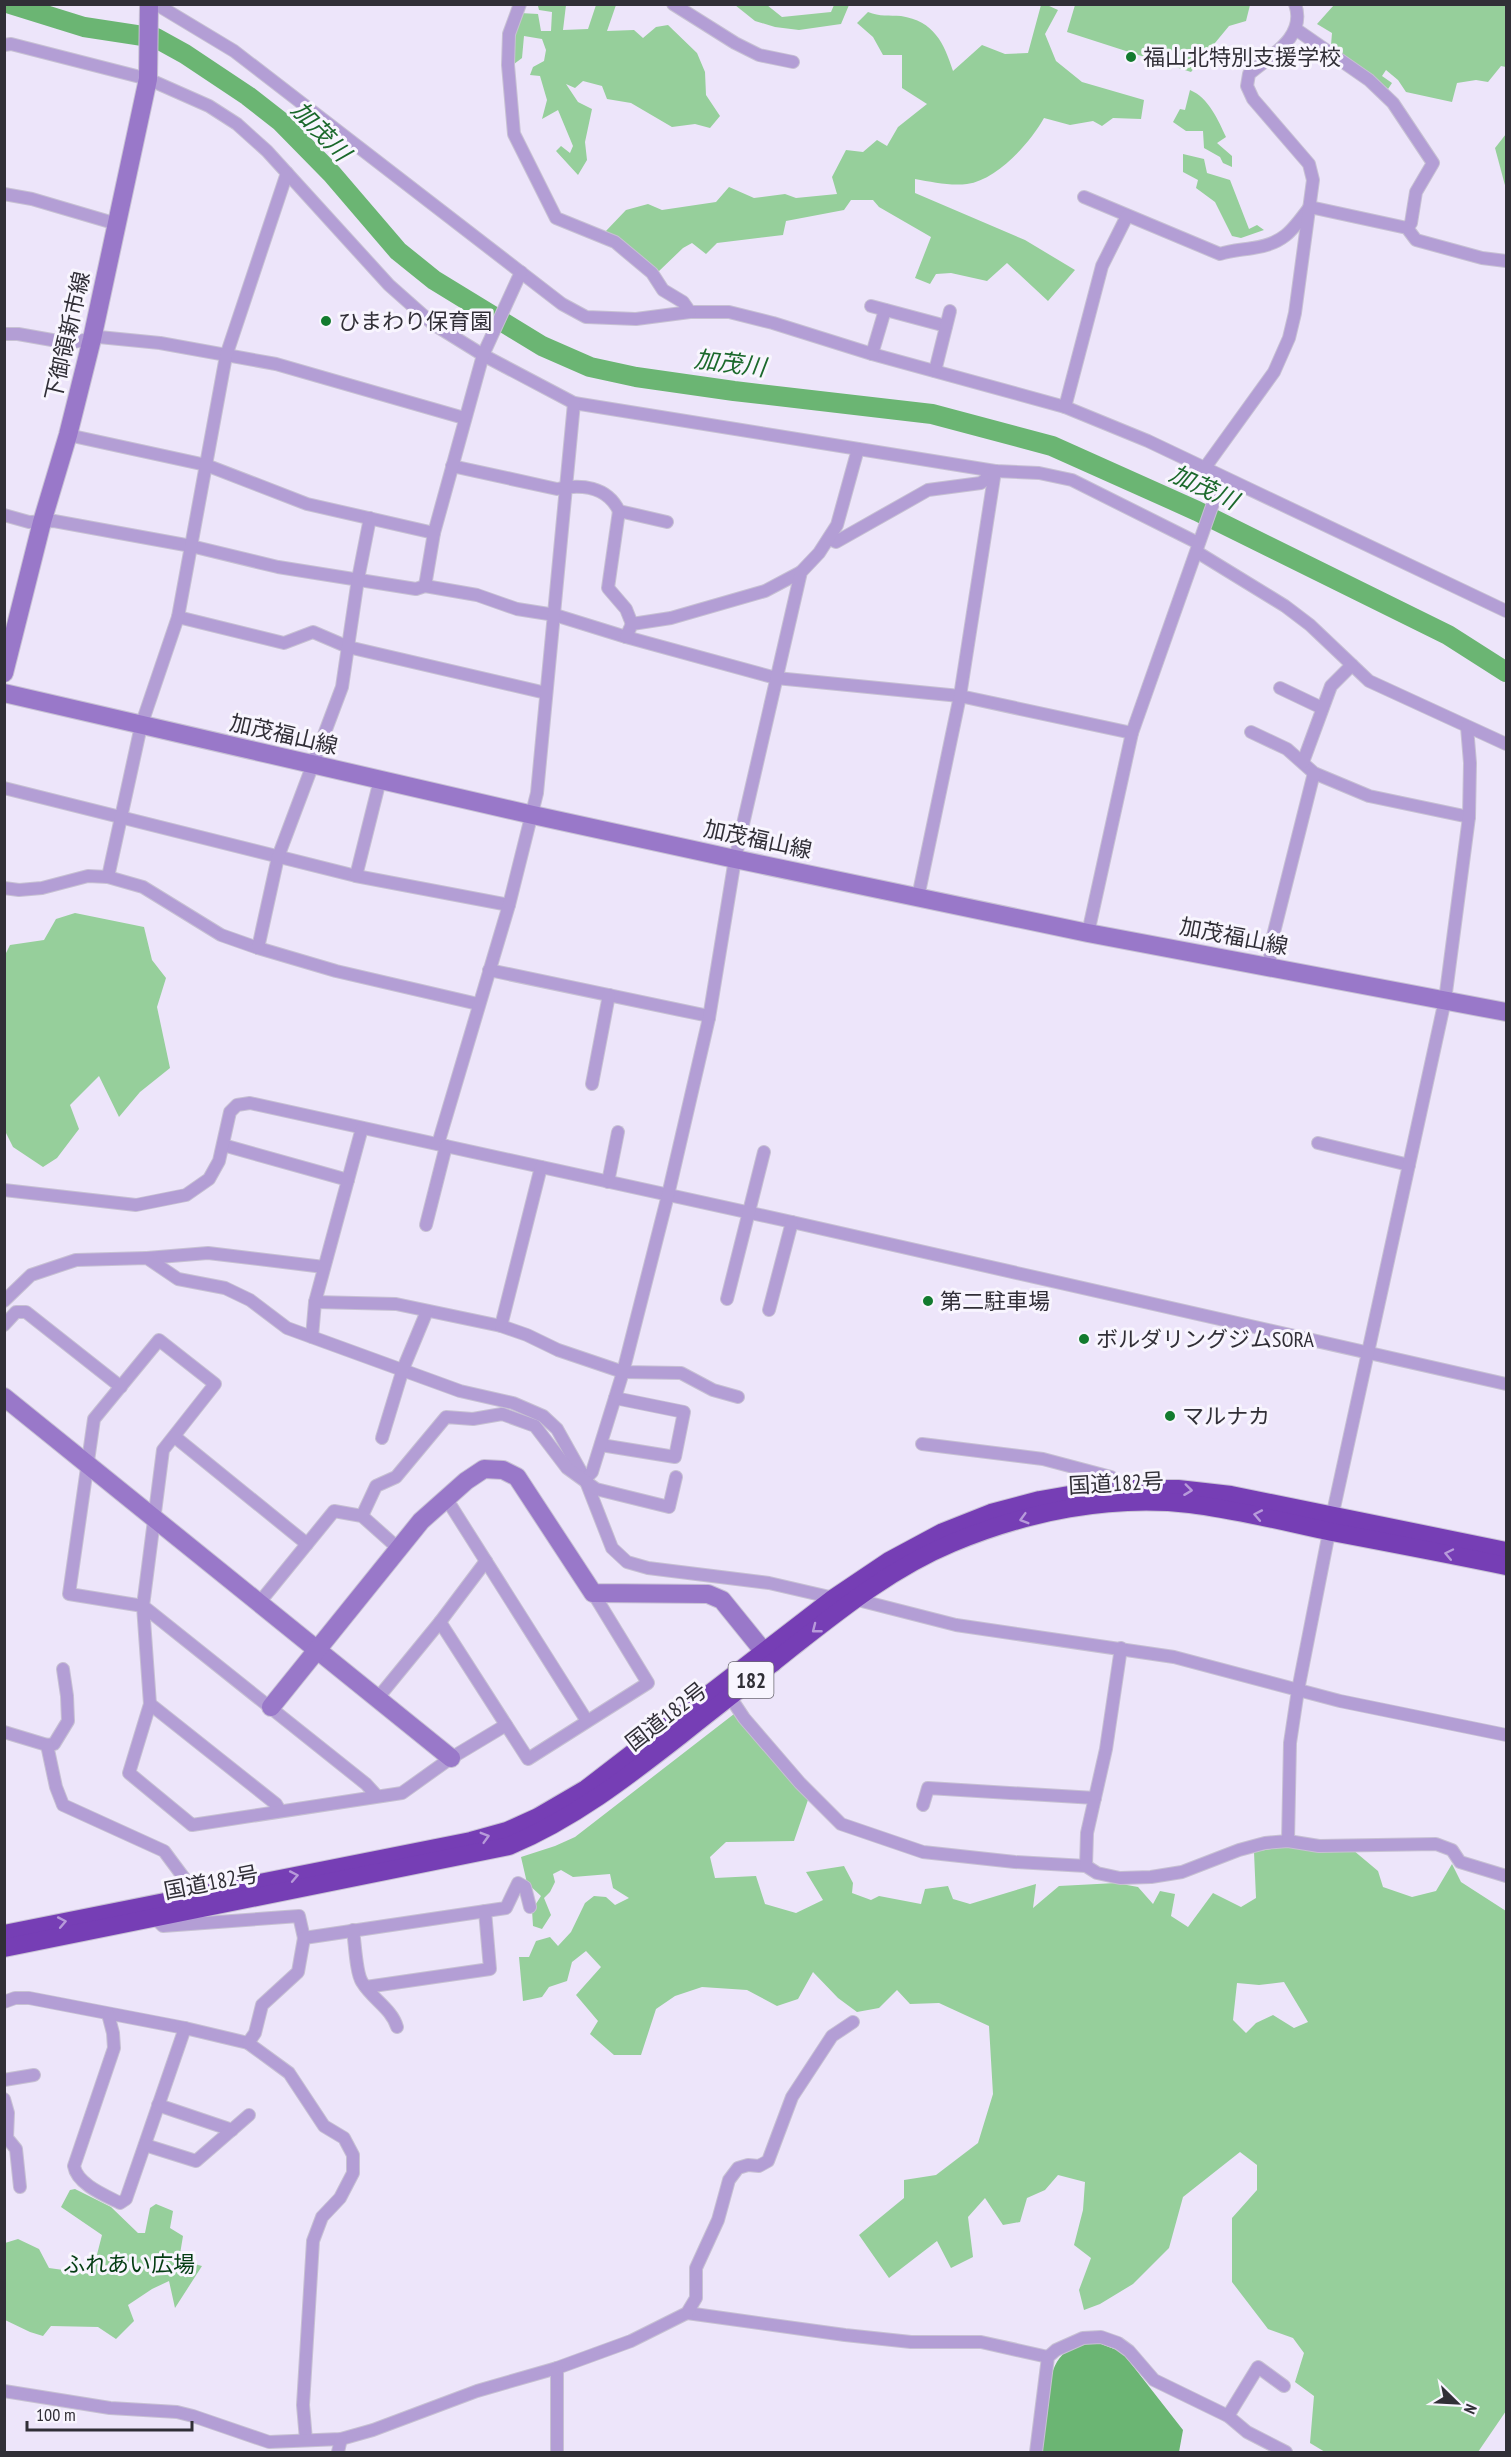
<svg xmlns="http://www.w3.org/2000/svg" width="1511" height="2457" viewBox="0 0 1511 2457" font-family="'PT Sans Narrow','Noto Sans JP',sans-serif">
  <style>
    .green { fill: #96cf9b; fill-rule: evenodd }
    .water { fill: #6bb573 }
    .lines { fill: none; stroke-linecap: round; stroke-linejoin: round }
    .river { stroke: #6bb573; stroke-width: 20 }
    .street-casing { stroke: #c7c1d3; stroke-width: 14 }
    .secondary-casing { stroke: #c7c1d3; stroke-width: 20 }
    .highway-casing { stroke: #c7c1d3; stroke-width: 20 }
    .street { stroke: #b39ed5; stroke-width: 12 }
    .secondary { stroke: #9978c9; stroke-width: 18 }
    .highway { stroke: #763eb5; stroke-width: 18 }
    .oneway { stroke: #b79ada }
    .poi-dot { fill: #127a2e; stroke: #f8f5fe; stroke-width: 2 }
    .labels { text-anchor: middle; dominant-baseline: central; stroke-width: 6; stroke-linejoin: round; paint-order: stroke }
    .shield { fill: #f8f5fe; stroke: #6d6a73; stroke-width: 1.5 }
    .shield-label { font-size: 21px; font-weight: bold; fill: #312f37 }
    .poi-label { font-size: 22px; fill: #312f37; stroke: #f8f5fe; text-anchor: start }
    .street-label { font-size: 22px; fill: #312f37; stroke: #f8f5fe }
    .park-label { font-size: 22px; fill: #033c12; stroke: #f8f5fe }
    .water-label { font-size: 24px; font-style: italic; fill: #1b692c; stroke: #f8f5fe }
  </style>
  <rect width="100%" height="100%" fill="#ede5fa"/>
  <g class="green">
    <path d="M526,5h40l-3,25 25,-1 8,-24h20l-9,26 27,-1 9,8 13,-11 12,-2 29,28 8,19 1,23 14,21 -10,12 -15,-4 -23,3 -41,-24 -24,-4 -5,-13 -19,-5 -8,7 -9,-4 12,18 14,7 -7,33 2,18 -9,15 -22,-24 5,-5 9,7 3,-7 -15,-36 -16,9 5,-19 -7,-24 -10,-1 3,-8 11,-6 2,-11 -4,-11 -18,-3 -2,22 -8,6 -2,-29 8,-22 18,1 3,17h10l1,-19 -13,-2 -1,-4z"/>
    <path d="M735,5h32l15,12 49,-5 3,-7h15l-8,19 -42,6 -24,-3 -20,-6z"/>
    <path d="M1041,5h6l11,5 -13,24 11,27 26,21 62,18 -3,19 -28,-1 -11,8 -9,-5 -23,4 -26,-7c-14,25 -47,62 -77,66 -17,2 -35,-2 -52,-5v14l110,47 50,30 -27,31 -41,-38 -20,18 -36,-8 -15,1 -6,10 -15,-6 16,-41 -52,-30 -6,-7h-22l-7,10 -58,11 -3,14 -66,8 -11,11 -14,-11 -9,5 -25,24 -15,-15 -38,-25 21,-22 22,-6 14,6 54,-8 13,-15 25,11 31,-4 11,4 41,-4 -5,-17 14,-27 17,2 14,-12 10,6 11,-19 29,-23 -25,-16v-33h-19l-10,-18 -16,-14 11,-11c12,5 21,3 33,4 33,5 43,27 52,55l29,-26 23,9 23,-1z"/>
    <path d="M1075,5v-1l175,1 -4,16 -17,5 -38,46 -124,-40z"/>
    <path d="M1334,5h172v62l-5,-1 -13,16 -12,-2 -19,3 -5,19 -46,-10 -8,-12 -12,-10 -4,6 10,7 -4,6 -57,-44 1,-12 -15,-9z"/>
    <path d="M1190,90c19,8 28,30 36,47l-9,6 15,13v11l-9,-4 -3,-6 -16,-9 -1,-17h-17l-13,-9 7,-13 5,1z"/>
    <path d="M1506,134v55l-11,-41z"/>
    <path d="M1183,154l21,5 3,14 23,7 19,49 8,-4 7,5 -23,8 -9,-2 -17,-34 -19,-14 2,-8 -15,-8z"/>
    <path d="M75,913l69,14 8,33 14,18 -9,29 13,61 -30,24 -21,25 -20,-41 -29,29 9,24 -22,29 -14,9 -30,-20 -8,-16v-176l5,-10 34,-5 12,-21z"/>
    <path d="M734,1714l76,80 -16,47 -68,1 -16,15 5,21 41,-2 9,28 31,9 27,-13 -17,-28 38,-6 9,17 -1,10 19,7 8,-4 42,8 4,-15 23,-3 5,13 17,5 66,-20 -3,24 26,-22 57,-3 22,4 15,17 7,-13 15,3 -4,22 17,11 25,-34 28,14 15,-9 -2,-46 38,-7 61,5 25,21 5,16 29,10 24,-6 16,-27 9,18 45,29v500l-28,41h-153l-15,-9 4,-47 -19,-14 9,-29 -11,-15 -25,-9 -36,-47v-64l25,-28v-25l-17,-13 -57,45 -14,51 -36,36 -33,20 -16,6 -5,-20 12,-32 -17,-13 9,-35 2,-28 -27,-7 -13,15 -18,8 -7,24 -17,3 -18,-27 -17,19 5,40 -22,11 -14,-27 -48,37 -30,-43 45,-37v-18l32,-5 42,-32 15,-49 -4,-68 -50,-23 -29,1 -13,-14 -18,18 -22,4 -19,-14 -25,-26 -15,27 -21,7 -30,-16 -45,-3 -27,9 -19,13 -15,46h-27l-24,-21 8,-13 -22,-26 25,-28 -15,-16 -14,11 -5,19 -18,6 -7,10 -19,4 -4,-44h10l7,-16 14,-4 8,9 13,-14 14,-29 9,-7 12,1 9,8 14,-7 -16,-10 -3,-14 -37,3 -12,-7 -8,4 2,8 -5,10 -6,6 7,17 -9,14 -9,-3 -1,-16 9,-14 -14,-13 -6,-26 34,-11 20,-9zM1284,1982l24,40 -14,6 -21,-13 -17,8 -10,10 -13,-13 4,-37 22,2z"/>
    <path d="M75,2189l36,18 27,26h7l5,-25 6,-4 17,7 -3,17 13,8 -4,24 23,6 -27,42 -6,-27 -17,8 -24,16 6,16 -18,18 -18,-12 -47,-1 -8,10 -13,-4 -25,-12v-77l13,-4 21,10 10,19 43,6 10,-39 -41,-28 9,-17z"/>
  </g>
  <path class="water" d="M1096,2342l26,10 61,78 -4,22h-137c2,-15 4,-31 5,-47 4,-36 7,-59 49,-63z"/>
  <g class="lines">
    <path class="river" d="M10,4l74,23 72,11 29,16 63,42 32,25 52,53 66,77 36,29 108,66 48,21 46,10 98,14 198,23 120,32 145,65 251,124 58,37"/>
    <g class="street-casing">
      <g id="street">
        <path d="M156,4l78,47 328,253 24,13 50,2 54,-7h39l44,11 99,31 193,53 83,34 358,170"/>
        <path d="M520,4l-11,30 -1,31 6,69 42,84 59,24 37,31 11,17 20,12 7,10"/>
        <path d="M673,4l62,39 24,12 34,7"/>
        <path d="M1297,30l72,50 24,23 40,60 -17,29 -5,31 -4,5"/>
        <path d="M4,45l7,-1 137,35 61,27 28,18 30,27 122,134 44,39 50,31 91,48 421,68 44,2 33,7 126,63"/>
        <path d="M4,194l28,5 85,25"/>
        <path d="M1084,197l136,57c11,-4 21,-4 33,-6 30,-4 39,-17 56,-40"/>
        <path d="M1310,207l97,21 9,12 66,18 24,3"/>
        <path d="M871,306l75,20"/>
        <path d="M4,334h14l51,9 30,-6 61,6 116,21 188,54"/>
        <path d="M872,354l13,-44"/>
        <path d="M935,371l15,-60"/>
        <path d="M1065,407l37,-141 25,-50"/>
        <path d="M68,435l138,30 101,39 127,29"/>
        <path d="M452,466l105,23c24,-5 50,-3 62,22l48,11"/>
        <path d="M1204,469l70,-97 15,-34 6,-25 18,-133 -4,-16 -56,-65 -6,-13 2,-12c21,-18 58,-37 46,-70"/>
        <path d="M619,511l-11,77 18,21 6,15"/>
        <path d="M4,515l25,7 25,-1 137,25 87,21 138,22 9,-3 52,9 40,14 38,6 71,22 150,41 184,18 172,37"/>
        <path d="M830,539l6,3 92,-52 53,-7 14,-12"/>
        <path d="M1197,552l88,54 25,19 59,56 137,63"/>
        <path d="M425,586l9,-53 49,-178 38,-83"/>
        <path d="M178,617l106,26 29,-11 35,15 198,46"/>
        <path d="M626,637l6,-13 39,-6 94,-27 36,-19"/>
        <path d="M1280,688l42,20"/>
        <path d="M1251,732l36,17 27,24 55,23 100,21"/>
        <path d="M1303,762l28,-76 21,-21"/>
        <path d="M4,788l352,88 153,29"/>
        <path d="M356,876l24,-96"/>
        <path d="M108,877l33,-151 37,-109 48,-261 61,-183"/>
        <path d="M4,888l15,2 23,-2 46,-12 20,1 35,10 78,48 37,13 78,23 142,33"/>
        <path d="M918,897l42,-201 35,-225"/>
        <path d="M1088,933l44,-200 90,-255"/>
        <path d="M258,948l20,-91 64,-170 16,-108 12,-61"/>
        <path d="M1269,967l3,-27 42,-167"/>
        <path d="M489,970l215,45 5,3"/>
        <path d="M592,1084l17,-89"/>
        <path d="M1318,1143l91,22"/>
        <path d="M438,1144l71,-239 28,-112 37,-390"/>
        <path d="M223,1145l125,35"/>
        <path d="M608,1182l10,-50"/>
        <path d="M4,1190l132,15 50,-10 23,-16 10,-18 11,-49 7,-7 13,-2 542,119 714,162"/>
        <path d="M426,1225l20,-79"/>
        <path d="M147,1258l61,-5 116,14"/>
        <path d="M727,1299l37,-147"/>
        <path d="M4,1301l27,-26 45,-15 71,-2 31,21 47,9 25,12 37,28 173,63 53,12 30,13 14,13 28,50 27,69 15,14 21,6 121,15 65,15 20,1 102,26 218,32 166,44 166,34"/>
        <path d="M315,1302l81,2 105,22 26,9 31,15 65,22 58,1 32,17 25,7"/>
        <path d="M769,1310l23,-88"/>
        <path d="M4,1325l12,-13h10l95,75"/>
        <path d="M501,1326l40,-159"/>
        <path d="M312,1337l3,-35 47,-174"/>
        <path d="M175,1437l132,107"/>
        <path d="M382,1438l21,-69 24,-58"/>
        <path d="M922,1444l121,15 68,18 12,12"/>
        <path d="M601,1445l74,12 9,-45 -69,-14"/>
        <path d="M585,1479l7,-7 31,-100 45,-177 41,-177 26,-159 66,-287 18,-19 18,-28 21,-76"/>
        <path d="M446,1498l141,223"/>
        <path d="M362,1516l14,-30 20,-9 50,-60 27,2 29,-5 33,12 32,42 29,21 73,18 7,-30"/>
        <path d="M259,1603l75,-92 28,5 37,33"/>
        <path d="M440,1622l88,137 120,-76 -55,-90"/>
        <path d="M726,1691l18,27 56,65 41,41 82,28 92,10 71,4 11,7 23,5 31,-1 31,-5 57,-22 26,-7 23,-2 31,5 117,-2 16,6 8,12 46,14"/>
        <path d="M377,1699l63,-77 46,-61"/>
        <path d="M150,1704l126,100 4,7"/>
        <path d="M4,1732l43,13 7,-1 14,-23 -1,-25 -4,-27"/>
        <path d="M47,1745l9,42 7,18 101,46 26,35 2,11"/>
        <path d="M377,1796l-11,-12 -223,-178 -74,-12 25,-175 65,-79 56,44 -52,66 -20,156 7,98 -21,69 63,52 210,-32 49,-35 55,-33"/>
        <path d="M923,1805l5,-17 167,10"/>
        <path d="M1288,1841l2,-98 8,-53 34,-173 113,-517 24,-183 1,-54 -3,-36"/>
        <path d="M1086,1866l1,-33 19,-84 15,-101"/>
        <path d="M154,1911l1,7 8,8 136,-10 5,22 202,-30 12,-25 7,4 5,20"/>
        <path d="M353,1930c2,13 3,43 9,52 10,17 30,27 35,45"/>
        <path d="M366,1987l124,-18 -5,-58"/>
        <path d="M4,2002l11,-4h14l156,30 63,15 41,30 35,53 20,12 9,17v18l-13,25 -18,19 -9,24 -10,164 3,35"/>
        <path d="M108,2014l5,19 1,15 -40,118c3,18 30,29 46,37l6,-4 59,-171"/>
        <path d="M248,2043l7,-10 7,-28 36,-33 6,-34"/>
        <path d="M4,2080l30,-5"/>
        <path d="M4,2099l4,14 -1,25 9,11 4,38"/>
        <path d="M158,2105l74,25"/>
        <path d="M145,2145l51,16 53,-46"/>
        <path d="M687,2313l158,22 66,7h70l67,15"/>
        <path d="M4,2391l106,17 67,4 16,4 76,26 72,-3 32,-9 104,-39 80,-23 74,-27 56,-28 9,-15v-30l22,-48 11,-40 9,-12 10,-3 11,1 9,-5 24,-64 40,-61 21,-14"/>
        <path d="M1228,2416l30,-49 26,19"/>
        <path d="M338,2452l3,-13"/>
        <path d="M557,2452v-84"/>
        <path d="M1036,2452l12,-95 8,-7 27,-12 18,-1 17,6 11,8 25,29 74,36 19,16 39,20"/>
      </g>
    </g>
    <g class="secondary-casing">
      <g id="secondary">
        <path d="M4,673l38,-151 26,-87 24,-96 56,-260 1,-75"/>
        <path d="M4,693l529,122 202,44 353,74 418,79"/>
        <path d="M4,1397l447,361"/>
        <path d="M271,1707l150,-186 45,-40 18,-12 19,1 14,7 76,116 115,1 14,6 51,63"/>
      </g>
    </g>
    <g class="highway-casing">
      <g id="highway">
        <path d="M4,1934l467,-93 36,-10 31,-14 48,-28 248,-191 55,-37 54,-29 48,-19 49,-13 46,-8 37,-3h55l53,6 275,56"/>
        <path d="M4,1948l505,-102c64,-27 117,-68 172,-111 36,-29 73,-57 109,-86 51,-40 102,-81 162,-106 74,-31 158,-48 238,-39 49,6 95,18 142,28 58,11 116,22 174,34"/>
      </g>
    </g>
    <use href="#street" class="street"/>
    <use href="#secondary" class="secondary"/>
    <use href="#highway" class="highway"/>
  </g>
  <defs><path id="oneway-chevron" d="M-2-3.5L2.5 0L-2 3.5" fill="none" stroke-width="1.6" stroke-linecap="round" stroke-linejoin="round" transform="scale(1.5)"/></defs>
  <g class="oneway">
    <use href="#oneway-chevron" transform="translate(1188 1490) rotate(7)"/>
    <use href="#oneway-chevron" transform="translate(1258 1515) rotate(-169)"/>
    <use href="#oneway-chevron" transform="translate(1024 1519) rotate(164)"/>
    <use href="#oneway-chevron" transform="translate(1449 1554) rotate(-168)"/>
    <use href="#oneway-chevron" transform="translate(816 1629) rotate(142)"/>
    <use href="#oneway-chevron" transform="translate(485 1837) rotate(-16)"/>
    <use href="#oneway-chevron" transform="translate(294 1876) rotate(-11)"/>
    <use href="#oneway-chevron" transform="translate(62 1922) rotate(-11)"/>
  </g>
  <g class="poi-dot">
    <circle cx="1131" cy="57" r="6"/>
    <circle cx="326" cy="321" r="6"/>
    <circle cx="928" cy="1301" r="6"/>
    <circle cx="1084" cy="1339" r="6"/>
    <circle cx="1170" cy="1416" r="6"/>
  </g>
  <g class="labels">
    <rect class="shield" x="728.5" y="1662" width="45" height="36" rx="4.5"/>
    <g class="shield-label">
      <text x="751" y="1680">182</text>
    </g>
    <g class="poi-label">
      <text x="1143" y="57">福山北特別支援学校</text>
      <text x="338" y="321">ひまわり保育園</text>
      <text x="940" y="1301">第二駐車場</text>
      <text x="1096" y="1339">ボルダリングジムSORA</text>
      <text x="1182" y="1416">マルナカ</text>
    </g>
    <g class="street-label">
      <text transform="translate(67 336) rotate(-77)">下御領新市線</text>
      <text transform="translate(284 734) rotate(13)">加茂福山線</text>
      <text transform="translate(758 839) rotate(12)">加茂福山線</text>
      <text transform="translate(1234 936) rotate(11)">加茂福山線</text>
      <text transform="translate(1116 1483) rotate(-3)">国道182号</text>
      <text transform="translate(666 1716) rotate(-38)">国道182号</text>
      <text transform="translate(211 1882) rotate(-11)">国道182号</text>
    </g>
    <g class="park-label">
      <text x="129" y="2264">ふれあい広場</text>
    </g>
    <g class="water-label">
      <text transform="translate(321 131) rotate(46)">加茂川</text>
      <text transform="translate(730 363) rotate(7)">加茂川</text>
      <text transform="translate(1204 487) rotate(25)">加茂川</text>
    </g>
  </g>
  <rect width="1511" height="2457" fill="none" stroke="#312f37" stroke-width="12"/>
  <g transform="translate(1457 2403) rotate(114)" stroke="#f8f5fe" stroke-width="4.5" paint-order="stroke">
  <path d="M0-4.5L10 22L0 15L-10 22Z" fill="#312f37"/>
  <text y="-9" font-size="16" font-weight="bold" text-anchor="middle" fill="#312f37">N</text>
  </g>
  <path d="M27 2421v9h165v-9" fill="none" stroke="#312f37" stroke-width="3"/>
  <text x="36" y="2421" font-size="18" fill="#312f37" stroke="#f8f5fe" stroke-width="4.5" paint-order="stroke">100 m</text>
</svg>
